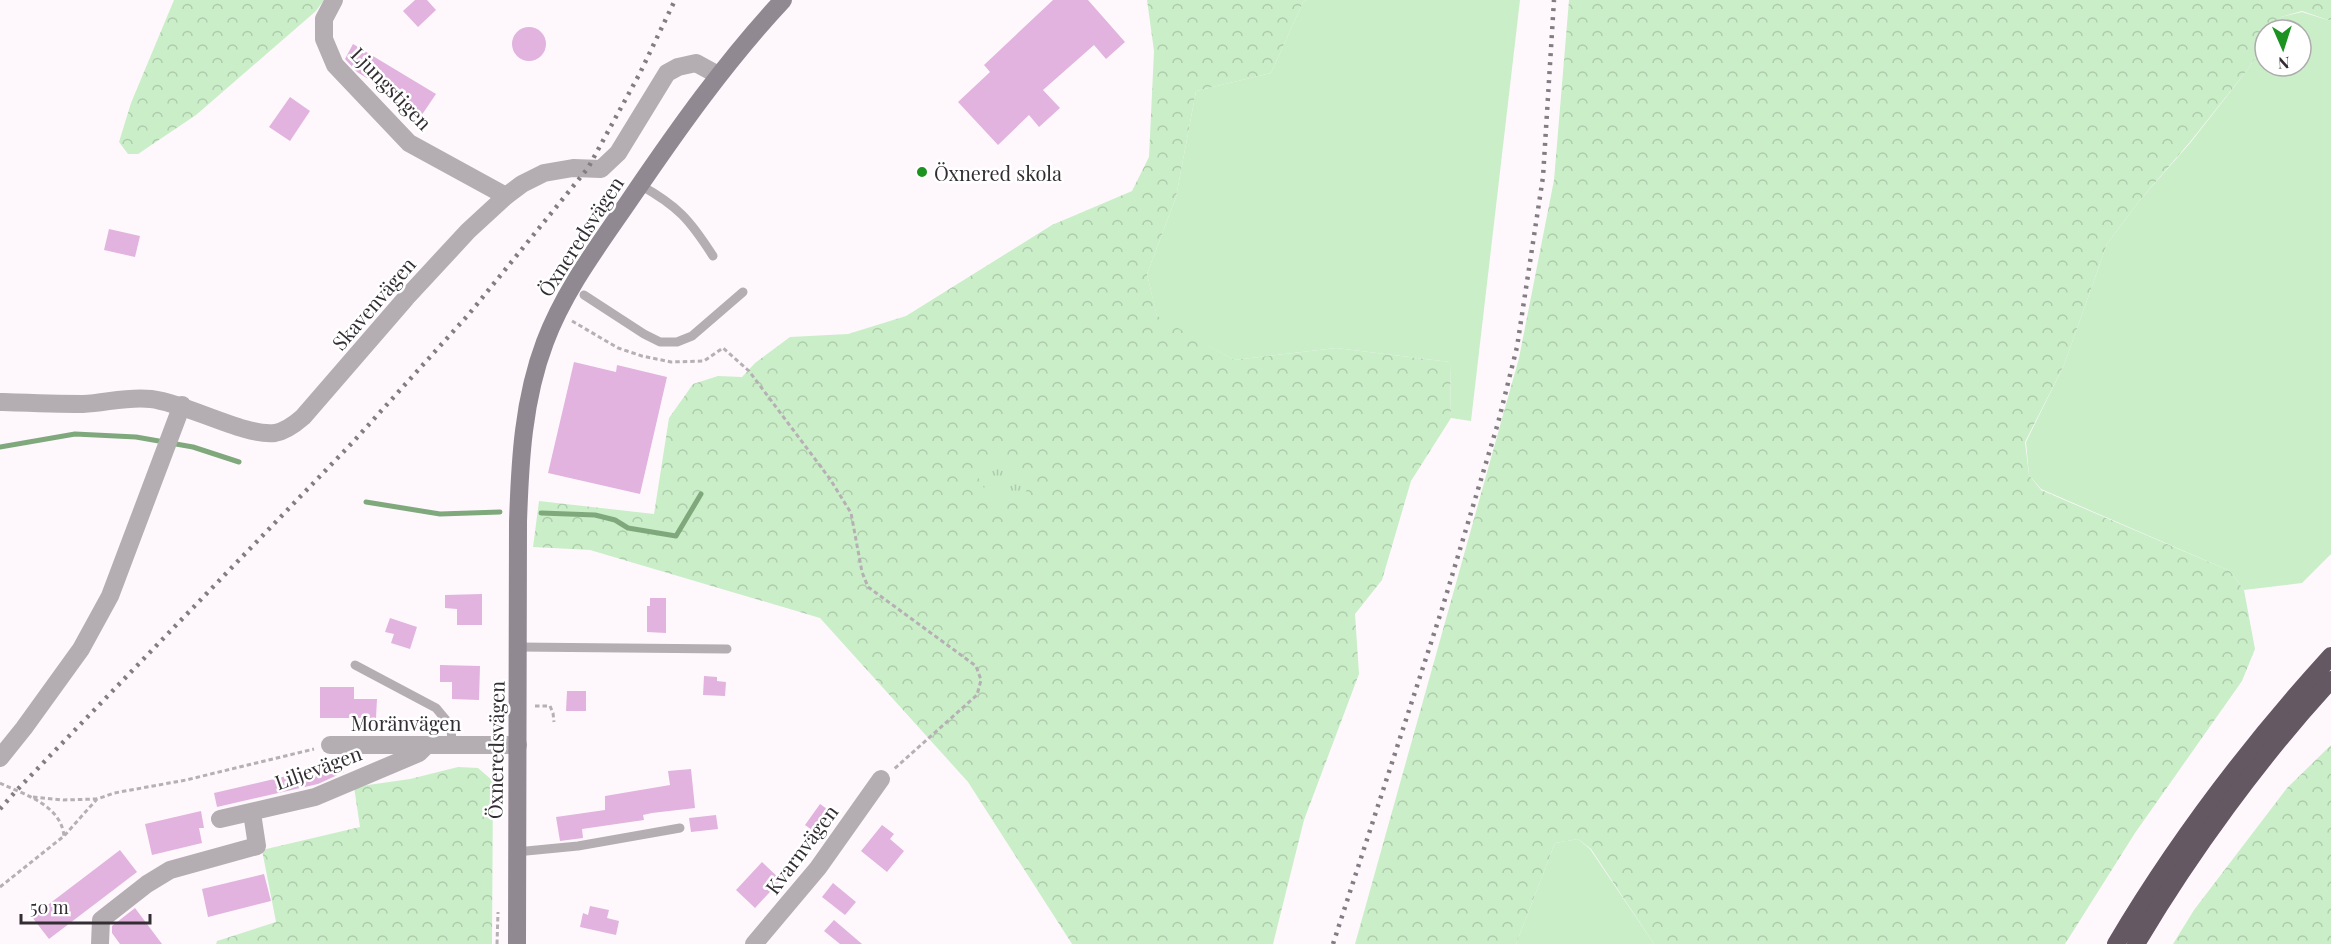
<svg xmlns="http://www.w3.org/2000/svg" width="2331" height="944" viewBox="0 0 2331 944" font-family="'Playfair Display',serif">
  <style>
    .grass { fill: #caeec8 }
    .forest { fill: url(#forest-crowns) }
    .park { fill: url(#park-tufts) }
    .lines { fill: none; stroke-linecap: round; stroke-linejoin: round }
    .stream { stroke: #7fa97d; stroke-width: 5 }
    .building { fill: #e1b3de }
    .path { stroke: #b6b0b5; stroke-width: 3; stroke-dasharray: 4.5 3; stroke-linecap: butt }
    .lane { stroke: #b4aeb3; stroke-width: 9 }
    .street { stroke: #b4aeb3; stroke-width: 18 }
    .secondary { stroke: #918991; stroke-width: 18 }
    .highway { stroke: #645863; stroke-width: 18 }
    .rail { stroke: #827d82; stroke-width: 4.5; stroke-dasharray: 3 6; stroke-linecap: butt }
    .poi-dot { fill: #1c9220; stroke: #fff; stroke-width: 2 }
    .labels { text-anchor: middle; dominant-baseline: central; stroke-width: 5; stroke-linejoin: round; paint-order: stroke }
    .street-label { font-size: 20px; fill: #332e33; stroke: #fff }
    .poi-label { font-size: 20px; fill: #332e33; stroke: #fff; text-anchor: start }
  </style>
  <defs>
    <pattern id="forest-crowns" width="20" height="18" patternUnits="userSpaceOnUse" patternTransform="scale(1.5)"><rect width="20" height="18" fill="#caeec8"/><path d="M2 6a3 3 0 1 1 6 0M12 15a3 3 0 1 1 6 0" fill="none" stroke="#aeccac"/></pattern>
    <pattern id="park-tufts" width="24" height="20" patternUnits="userSpaceOnUse" patternTransform="scale(1.5)"><rect width="24" height="20" fill="#caeec8"/><path d="M3 7l-1-3M5 7V3M7 7l1-3M15 17l-1-3M17 17v-4M19 17l1-3" fill="none" stroke="#aeccac"/></pattern>
  </defs>
  <rect width="100%" height="100%" fill="#fef8fd"/>
  <g class="grass">
    <path d="M1307,0h213l-49,421 -20,-3 -1,-56 -114,-14 -102,12 -77,-43 -10,-43 29,-77 20,-106 75,-18 32,-71z"/>
    <path d="M2302,12l29,9v533l-29,29 -58,7 -14,-19 -189,-82 -12,-14 -3,-33 38,-77 43,-121 33,-44 51,-58 57,-73 17,-27v24h36v-36h-28l8,-13z"/>
    <path d="M1578,839l12,10 64,95h-138l39,-101z"/>
  </g>
  <g class="forest">
    <path d="M174,0h150l-8,11 -120,104 -58,39h-10l-9,-12 12,-39z"/>
    <path d="M1147,0h160l-4,2 -32,71 -75,18 -20,106 -29,77 10,42 77,44 102,-12 114,14 1,56 -40,63 -29,99 -27,34 4,60 -55,146 -31,124h-201l-104,-162 -148,-164 -230,-68 -57,-3 6,-46 115,13 15,-96 24,-34 25,-8 24,1 13,-14 35,-26 58,-3 58,-18 146,-91 80,-34 17,-34 5,-106z"/>
    <path d="M1569,0h762v21l-29,-10 -21,6 -9,13h-7v12l-17,27 -58,73 -50,58 -33,44 -43,121 -39,77 4,33 12,15 189,81 14,19 11,59 -13,32 -107,152 -70,111h-411l-63,-95 -13,-10 -23,4 -39,101h-161l164,-586 35,-178z"/>
    <path d="M2331,745v199h-158l21,-34 93,-122z"/>
    <path d="M458,767l20,1 15,13 -1,163h-276l1,-3 59,-19 -14,-72 98,-23 -6,-40 56,-8z"/>
  </g>
  <path class="park" d="M1003,460l18,11 7,17 -8,13c-25,1 -36,-6 -44,-30l7,-10z"/>
  <g class="lines">
    <g class="stream">
      <path d="M0,447l75,-13 61,3 57,10 46,15"/>
      <path d="M366,502l74,12 60,-2"/>
      <path d="M541,513l54,2 20,5 13,8 48,8 25,-42"/>
    </g>
  </g>
  <g class="building">
    <path d="M415,0h12l9,10 -18,17 -15,-16z"/>
    <path d="M1053,0h35l37,42 -19,17 -12,-14 -51,45 17,18 -21,19 -10,-12 -31,30 -40,-43 32,-30 -6,-7z"/>
    <circle cx="529" cy="44" r="17"/>
    <path d="M353,44l83,50 -19,28 -12,-7 6,-10 -54,-33 -12,-13z"/>
    <path d="M290,97l20,14 -20,30 -21,-14z"/>
    <path d="M109,229l31,7 -5,21 -31,-7z"/>
    <path d="M574,362l42,10 1,-7 50,12 -27,117 -92,-21z"/>
    <path d="M482,594v31h-25v-16l-12,-1v-13z"/>
    <path d="M650,598h16v35l-19,-1v-26h3z"/>
    <path d="M390,618l27,9 -7,22 -19,-6 3,-9 -9,-2z"/>
    <path d="M440,665l40,1 -1,34 -27,-1v-17h-12z"/>
    <path d="M704,676l13,1v4l9,1 -1,14 -22,-1z"/>
    <path d="M320,687h34v12h23l-1,19h-56z"/>
    <path d="M567,691h19v20h-20z"/>
    <path d="M342,763l2,9 -26,12 -101,23 -3,-14z"/>
    <path d="M691,769l4,39 -43,5 -9,2 1,5 -62,9 1,9 -23,3 -4,-24 49,-7v-14l65,-11 -2,-14z"/>
    <path d="M820,804l14,10 -15,21 -14,-10z"/>
    <path d="M201,811l3,17h-5l3,15 -50,12 -7,-31z"/>
    <path d="M716,815l2,14 -27,3 -2,-14z"/>
    <path d="M882,825l12,9 -4,5 14,12 -17,21 -26,-21z"/>
    <path d="M120,850l17,22 -88,67 -17,-22z"/>
    <path d="M762,862l19,18 -26,28 -19,-18z"/>
    <path d="M264,874l7,27 -63,16 -6,-28z"/>
    <path d="M833,883l23,19 -11,13 -23,-18z"/>
    <path d="M590,906l19,4 -2,8 12,3 -3,14 -36,-8 3,-14 5,2z"/>
    <path d="M135,908l27,36h-42l-8,-11v-7z"/>
    <path d="M834,920l28,24h-22l-16,-13z"/>
  </g>
  <g class="lines">
    <g class="path">
      <path d="M572,321l46,27 24,8 29,6 33,-1 19,-13 26,23 81,108 21,34 11,59 6,15 108,79 5,14 -4,15 -83,74"/>
      <path d="M535,706h15l3,7 1,9"/>
      <path d="M0,783c25,12 61,22 64,53"/>
      <path d="M33,797l30,3 34,-1"/>
      <path d="M0,887l64,-51 33,-37 17,-6 72,-13 128,-31"/>
      <path d="M497,944l1,-32"/>
    </g>
    <g class="lane">
      <path d="M640,185c38,21 50,35 73,71"/>
      <path d="M584,295l60,39 16,8h17l15,-6 51,-44"/>
      <path d="M518,647l209,2"/>
      <path d="M355,665l81,43 15,18 1,19"/>
      <path d="M516,852l62,-6 102,-18"/>
    </g>
    <g class="street">
      <path d="M334,0l-10,19v20l11,26 74,78 97,53"/>
      <path d="M0,402c28,1 55,2 83,2 23,-1 45,-8 68,-5 35,4 95,38 124,34 11,-2 20,-9 28,-16l103,-119 62,-67 38,-35 16,-12 22,-11 29,-5 28,1 17,-16 49,-80 11,-6 18,-4 22,12"/>
      <path d="M330,745h188"/>
      <path d="M0,758l24,-30 57,-79 29,-53 72,-191"/>
      <path d="M220,819l95,-22 104,-44 8,-8"/>
      <path d="M100,944l1,-24 46,-36 23,-14 87,-24 -5,-33"/>
      <path d="M754,944l64,-76 63,-89"/>
    </g>
    <path class="secondary" d="M517,944l1,-422c2,-61 5,-122 27,-180 20,-53 54,-97 86,-144 47,-69 95,-137 152,-198"/>
    <g class="highway">
      <path d="M2116,944c61,-103 135,-200 215,-288"/>
      <path d="M2136,944c53,-90 124,-187 195,-264"/>
    </g>
    <g class="rail">
      <path d="M0,809l16,-18 337,-349 116,-128 119,-146 52,-95 35,-73"/>
      <path d="M1333,944l109,-335 56,-186 19,-76 26,-170 11,-177"/>
    </g>
  </g>
  <circle class="poi-dot" cx="922" cy="172" r="6"/>
  <g class="labels">
    <g class="street-label">
      <text transform="translate(392 88) rotate(46)">Ljungstigen</text>
      <text transform="translate(580 236) rotate(-57)">Öxneredsvägen</text>
      <text transform="translate(373 303) rotate(-49)">Skavenvägen</text>
      <text x="406" y="722">Moränvägen</text>
      <text transform="translate(495 750) rotate(-89)">Öxneredsvägen</text>
      <text transform="translate(318 767) rotate(-20)">Liljevägen</text>
      <text transform="translate(801 849) rotate(-53)">Kvarnvägen</text>
    </g>
    <g class="poi-label">
      <text x="934" y="172">Öxnered skola</text>
    </g>
  </g>
  <g transform="translate(2283 48) rotate(177)"><circle r="28" fill="#ffffff" stroke="#adabad" stroke-width="1.5"/>
  <path d="M0-4.5L10 22L0 15L-10 22Z" fill="#1c9220"/>
  <text y="-9" font-size="16" font-weight="bold" text-anchor="middle" fill="#332e33">N</text>
  </g>
  <path d="M21 914v9h129v-9" fill="none" stroke="#332e33" stroke-width="3"/>
  <text x="30" y="914" font-size="18" fill="#332e33" stroke="#ffffff" stroke-width="4.5" paint-order="stroke">50 m</text>
</svg>
